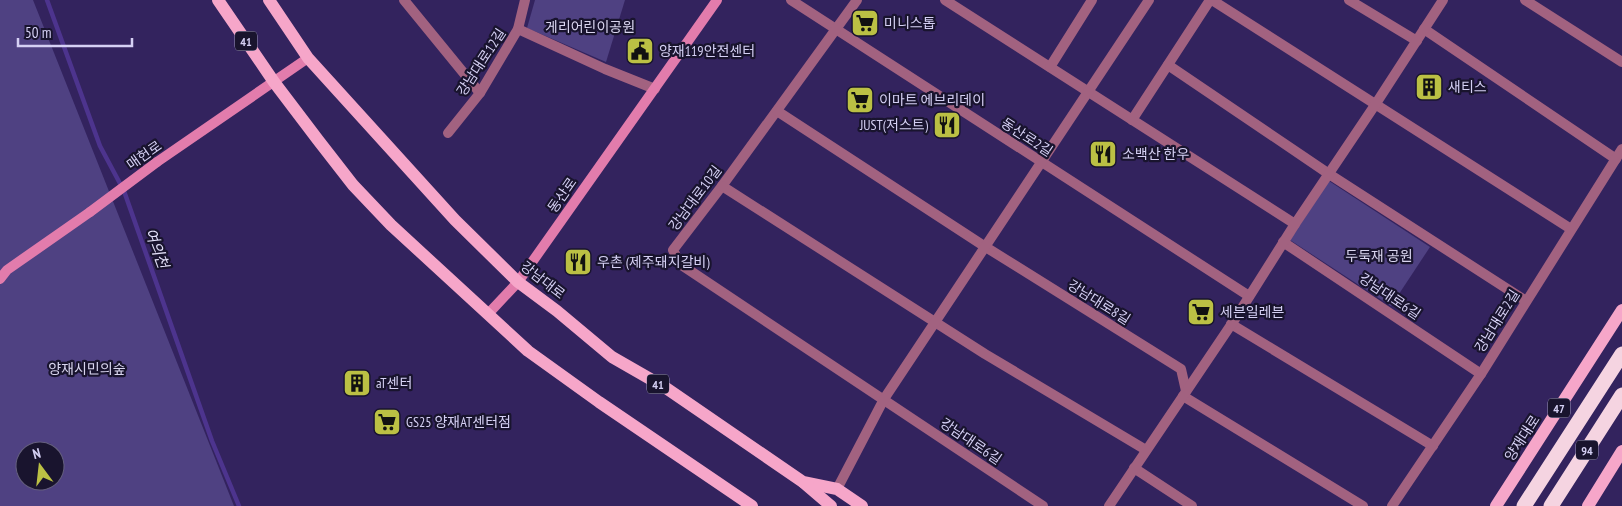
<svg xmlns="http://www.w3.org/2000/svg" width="1622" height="506" viewBox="0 0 1622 506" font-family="'PT Sans Narrow','Noto Sans KR',sans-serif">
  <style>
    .green { fill: #4f4182; fill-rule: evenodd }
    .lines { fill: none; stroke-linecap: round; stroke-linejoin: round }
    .stream { stroke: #4d348e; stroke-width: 4.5 }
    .street { stroke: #a26280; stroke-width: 10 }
    .secondary { stroke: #e27cac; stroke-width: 10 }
    .primary { stroke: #f6a6c9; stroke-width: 12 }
    .highway { stroke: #f5d4e1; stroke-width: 15 }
    .secondary-bridge { stroke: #e27cac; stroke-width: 10 }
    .labels { text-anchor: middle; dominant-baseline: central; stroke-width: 4.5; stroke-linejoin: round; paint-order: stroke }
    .shield { fill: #19142e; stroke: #9d98b9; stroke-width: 1 }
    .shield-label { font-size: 12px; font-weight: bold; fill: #d5d0f4 }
    .poi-label { font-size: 14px; fill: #d5d0f4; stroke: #19142e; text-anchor: start }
    .park-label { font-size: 14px; fill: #d9d5ef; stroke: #19142e }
    .street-label { font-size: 14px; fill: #d5d0f4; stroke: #19142e }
    .water-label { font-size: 15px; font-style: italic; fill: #e3e0f9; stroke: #19142e }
  </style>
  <rect width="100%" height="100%" fill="#33235e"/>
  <g class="green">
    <path d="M0,0h33l201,506h-234zM25,451h30v30h-30z"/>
    <path d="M535,0h90l-19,62 -79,-34z"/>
    <path d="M1329,181l101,66 -39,59 -101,-66z"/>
  </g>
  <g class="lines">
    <path class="stream" d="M47,0l53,146 24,45 88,250 27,65"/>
    <g class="street">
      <path d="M404,0l76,93"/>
      <path d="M791,0l458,296"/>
      <path d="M857,0l-135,186 -49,64 7,14 363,242"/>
      <path d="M945,0l350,224"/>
      <path d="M1212,0l359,229"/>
      <path d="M1349,0l68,41"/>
      <path d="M1525,0l97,62"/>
      <path d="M518,29l87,40 50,20"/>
      <path d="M1424,29l192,130"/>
      <path d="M1168,65l161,109 197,127"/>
      <path d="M1050,67l42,-67"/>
      <path d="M777,111l207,135 197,123 5,22"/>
      <path d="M1132,120l78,-120"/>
      <path d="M448,133l32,-40 38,-64 7,-29"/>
      <path d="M722,186l263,168 161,96"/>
      <path d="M1283,242l198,132"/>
      <path d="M1231,324l202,122"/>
      <path d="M1183,396l180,110"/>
      <path d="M1134,468l58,38"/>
      <path d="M837,489l47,-90 265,-399"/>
      <path d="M1109,506l128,-190 58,-92 80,-119 68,-105"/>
      <path d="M1392,506l89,-132 141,-225"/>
    </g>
    <g class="secondary">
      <path d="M157,162l151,-104"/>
      <path d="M0,279l7,-9 83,-58"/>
      <path d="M488,314l30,-32 199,-282"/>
    </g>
    <g class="primary">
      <path d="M218,0l56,82 44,58 35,45 38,40 137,126 71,51 153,104"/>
      <path d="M269,0l39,58 147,162 63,62 39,29 55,46 54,31 137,94 34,7 25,17"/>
      <path d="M804,483l27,23"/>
      <path d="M1496,506l126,-196"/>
      <path d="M1588,506l34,-55"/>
    </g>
    <g class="highway">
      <path d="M1524,506l98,-152"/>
      <path d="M1551,506l71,-111"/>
    </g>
    <path class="secondary-bridge" d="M90,212l67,-50"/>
  </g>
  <defs>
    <g id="supermarket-square" transform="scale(1.4375)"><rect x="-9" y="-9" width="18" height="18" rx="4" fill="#bbc044" stroke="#19142e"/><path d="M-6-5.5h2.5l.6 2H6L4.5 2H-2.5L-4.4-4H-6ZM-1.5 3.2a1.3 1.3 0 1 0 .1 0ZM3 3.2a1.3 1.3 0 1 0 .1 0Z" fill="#111"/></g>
    <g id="civic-square" transform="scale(1.4375)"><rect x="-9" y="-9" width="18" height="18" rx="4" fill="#bbc044" stroke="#19142e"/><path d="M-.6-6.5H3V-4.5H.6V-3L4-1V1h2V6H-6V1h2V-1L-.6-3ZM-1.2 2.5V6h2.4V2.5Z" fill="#111"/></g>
    <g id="building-square" transform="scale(1.4375)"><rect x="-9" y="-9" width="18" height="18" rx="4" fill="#bbc044" stroke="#19142e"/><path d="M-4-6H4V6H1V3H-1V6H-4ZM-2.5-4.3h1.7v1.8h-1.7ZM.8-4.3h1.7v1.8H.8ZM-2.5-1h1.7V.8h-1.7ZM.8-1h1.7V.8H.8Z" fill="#111"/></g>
    <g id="restaurant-square" transform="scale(1.4375)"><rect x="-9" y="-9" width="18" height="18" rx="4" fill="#bbc044" stroke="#19142e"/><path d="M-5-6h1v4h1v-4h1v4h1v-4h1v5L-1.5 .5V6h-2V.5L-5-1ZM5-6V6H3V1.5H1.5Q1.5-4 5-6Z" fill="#111"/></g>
  </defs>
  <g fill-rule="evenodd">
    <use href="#supermarket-square" x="865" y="23"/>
    <use href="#civic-square" x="640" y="51"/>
    <use href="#building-square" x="1429" y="87"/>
    <use href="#supermarket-square" x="860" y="100"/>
    <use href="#restaurant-square" x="947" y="125"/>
    <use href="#restaurant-square" x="1103" y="154"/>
    <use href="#restaurant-square" x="578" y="262"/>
    <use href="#supermarket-square" x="1201" y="312"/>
    <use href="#building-square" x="357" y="383"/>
    <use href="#supermarket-square" x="387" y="422"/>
  </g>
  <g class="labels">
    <g class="shield">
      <rect x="235" y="31.5" width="22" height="19" rx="4"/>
      <rect x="647" y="374.5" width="22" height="19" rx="4"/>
      <rect x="1548" y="398.5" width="22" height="19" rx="4"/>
      <rect x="1576" y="440.5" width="22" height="19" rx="4"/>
    </g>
    <g class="shield-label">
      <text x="246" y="41">41</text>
      <text x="658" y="384">41</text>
      <text x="1559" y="408">47</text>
      <text x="1587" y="450">94</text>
    </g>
    <g class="poi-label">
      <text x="884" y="23">미니스톱</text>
      <text x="659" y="51">양재119안전센터</text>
      <text x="1448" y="87">새티스</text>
      <text x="879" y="100">이마트 에브리데이</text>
      <text x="928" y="125" text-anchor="end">JUST(저스트)</text>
      <text x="1122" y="154">소백산 한우</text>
      <text x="597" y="262">우촌 (제주돼지갈비)</text>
      <text x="1220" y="312">세븐일레븐</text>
      <text x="376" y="383">aT센터</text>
      <text x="406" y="422">GS25 양재AT센터점</text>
    </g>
    <g class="park-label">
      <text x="590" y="27">게리어린이공원</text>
      <text x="1379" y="256">두둑재 공원</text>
      <text x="87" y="369">양재시민의숲</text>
    </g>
    <g class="street-label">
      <text transform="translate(481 62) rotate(-57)">강남대로12길</text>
      <text transform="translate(1027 137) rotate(33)">동산로2길</text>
      <text transform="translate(144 155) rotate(-35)">매헌로</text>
      <text transform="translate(562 195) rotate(-55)">동산로</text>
      <text transform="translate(695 198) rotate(-53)">강남대로10길</text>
      <text transform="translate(543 280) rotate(38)">강남대로</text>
      <text transform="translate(1390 296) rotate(34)">강남대로6길</text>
      <text transform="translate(1099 302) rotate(32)">강남대로8길</text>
      <text transform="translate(1497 321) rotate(-58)">강남대로2길</text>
      <text transform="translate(1522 438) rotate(-57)">양재대로</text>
      <text transform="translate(971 441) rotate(34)">강남대로6길</text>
    </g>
    <g class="water-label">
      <text transform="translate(157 248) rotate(70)">여의천</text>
    </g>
  </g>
  <g transform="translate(40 466) rotate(345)"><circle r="24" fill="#19142e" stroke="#645f7d"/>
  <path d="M0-4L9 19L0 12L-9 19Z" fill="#bbc044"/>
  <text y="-8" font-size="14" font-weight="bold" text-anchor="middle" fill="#d5d0f4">N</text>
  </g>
  <path d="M18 38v8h114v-8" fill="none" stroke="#d5d0f4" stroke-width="2.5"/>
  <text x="25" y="38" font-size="15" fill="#d5d0f4" stroke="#19142e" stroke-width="4" paint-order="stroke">50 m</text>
</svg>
